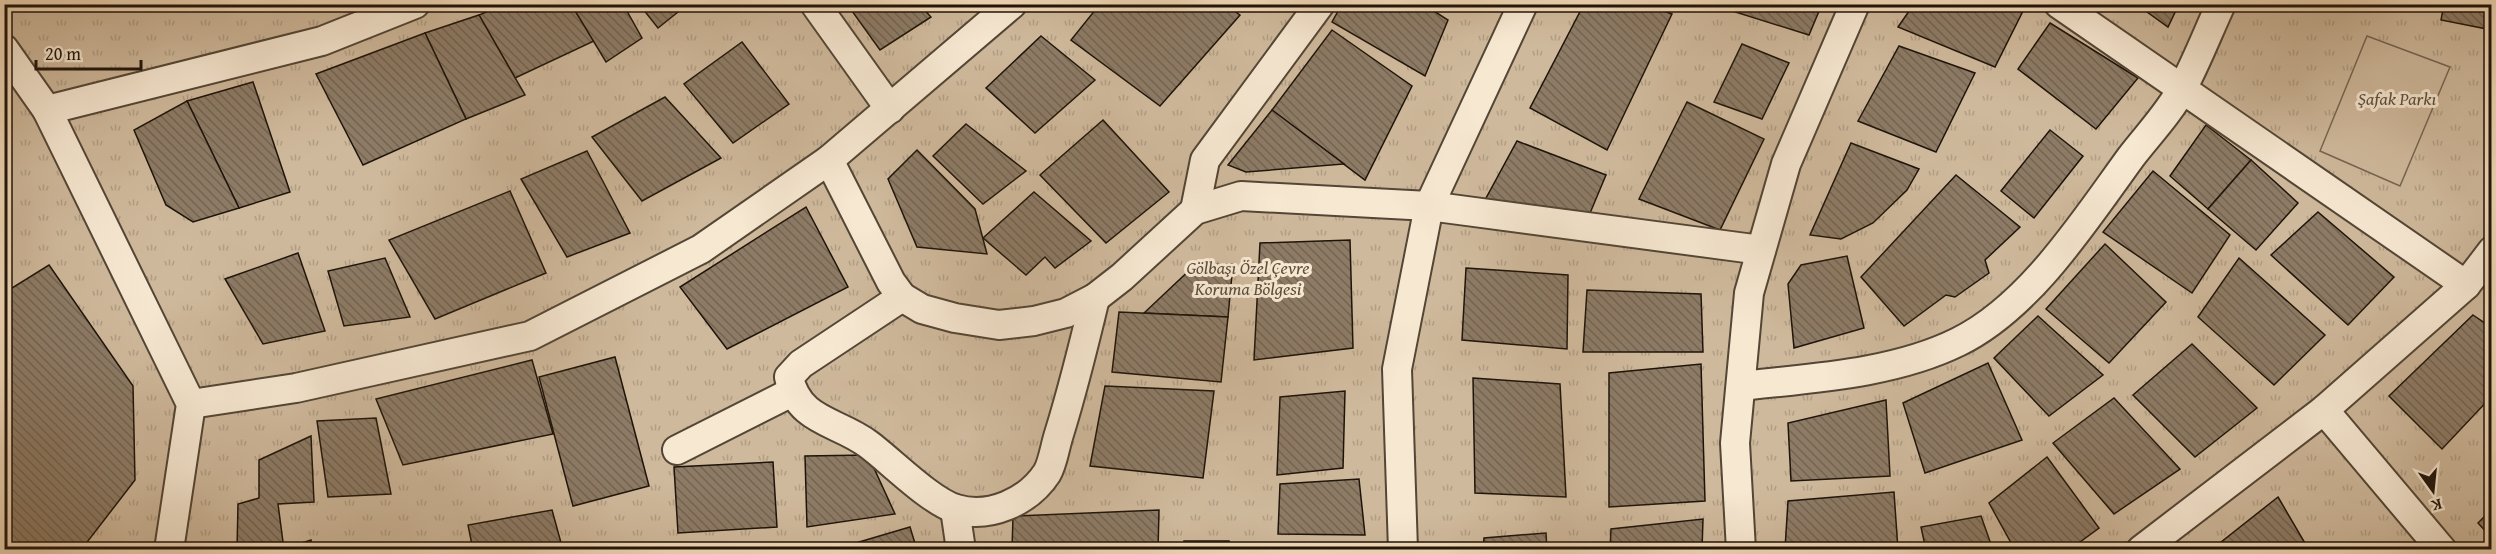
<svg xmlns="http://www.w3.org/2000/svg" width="2496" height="554" viewBox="0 0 2496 554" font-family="'Gentium Book Plus',serif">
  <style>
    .grass { fill: url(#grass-tufts); stroke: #766653; stroke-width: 1.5 }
    .pitch { fill: #cfb99c; stroke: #766653; stroke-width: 1.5 }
    .building { fill: url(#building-back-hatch); stroke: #1e140a; stroke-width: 1.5 }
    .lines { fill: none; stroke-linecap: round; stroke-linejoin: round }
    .street-casing { stroke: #534636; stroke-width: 32 }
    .street { stroke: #f7e8d2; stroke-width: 28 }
    .labels { text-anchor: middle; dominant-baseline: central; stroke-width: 6; stroke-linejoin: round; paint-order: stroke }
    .park-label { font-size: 18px; font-style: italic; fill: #5c4e3d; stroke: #f7e8d2 }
  </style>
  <defs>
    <pattern id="grass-tufts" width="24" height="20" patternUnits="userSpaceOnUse" patternTransform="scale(1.5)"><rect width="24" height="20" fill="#cfb99c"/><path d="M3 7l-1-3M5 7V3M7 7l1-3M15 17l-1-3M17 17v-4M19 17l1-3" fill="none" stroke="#b19e85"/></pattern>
    <pattern id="building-back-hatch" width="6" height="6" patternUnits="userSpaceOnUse" patternTransform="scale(1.5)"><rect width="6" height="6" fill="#8d7b66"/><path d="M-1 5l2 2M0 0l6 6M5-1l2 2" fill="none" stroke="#736452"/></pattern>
  </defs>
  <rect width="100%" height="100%" fill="#f3dbba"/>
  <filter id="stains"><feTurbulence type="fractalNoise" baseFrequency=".00333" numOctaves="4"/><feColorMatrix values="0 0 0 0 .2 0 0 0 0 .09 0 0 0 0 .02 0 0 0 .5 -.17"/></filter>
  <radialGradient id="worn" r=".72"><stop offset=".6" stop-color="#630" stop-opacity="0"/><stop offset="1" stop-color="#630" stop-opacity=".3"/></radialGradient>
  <path class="grass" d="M4,5h2487v544h-2486z"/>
  <path class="pitch" d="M2367,36l83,31 -50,119 -80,-35z"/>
  <g class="building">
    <path d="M505,4h66l23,37 -79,37 -36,-63z"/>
    <path d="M571,4h52l19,34 -36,24z"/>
    <path d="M639,4h49l-30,24z"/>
    <path d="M847,4h72l12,13 -51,33z"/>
    <path d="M1100,4h125l15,11 -80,91 -89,-66z"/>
    <path d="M1342,4h81l25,16 -23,56 -93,-54z"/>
    <path d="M1584,4h60l28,10 -65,136 -77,-42z"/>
    <path d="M1710,4h112l-13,31z"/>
    <path d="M1914,4h112v1l-31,62 -97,-40z"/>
    <path d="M2136,4h43l-11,23z"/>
    <path d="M2444,4h48v26l-51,-10z"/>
    <path d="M479,15l46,80 -59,24 -41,-86z"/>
    <path d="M2050,23l88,55 -42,51 -78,-60z"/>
    <path d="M1332,30l80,56 -47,94 -93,-70z"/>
    <path d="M425,33l41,86 -103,46 -47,-91z"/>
    <path d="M1041,36l54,44 -60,53 -49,-45z"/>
    <path d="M742,42l47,62 -56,39 -49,-59z"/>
    <path d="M1742,44l47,19 -27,56 -48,-17z"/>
    <path d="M1899,46l76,27 -39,79 -78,-31z"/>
    <path d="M253,82l37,110 -51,16 -52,-107z"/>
    <path d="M665,97l56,61 -79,43 -50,-64z"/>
    <path d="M187,101l52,107 -46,14 -27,-17 -32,-75z"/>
    <path d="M1687,102l77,37 -44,91 -81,-31z"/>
    <path d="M1272,110l72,54 -98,8 -18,-7z"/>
    <path d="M1103,120l66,72 -63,51 -66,-68z"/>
    <path d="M966,124l60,47 -43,33 -50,-48z"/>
    <path d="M2206,125l45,35 -43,49 -38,-33z"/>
    <path d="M2050,130l33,26 -49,62 -33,-27z"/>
    <path d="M1517,141l89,34 -18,43 -103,-18z"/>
    <path d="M1851,143l68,26 -12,21 -34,33 -32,16 -31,-4z"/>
    <path d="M917,150l58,59 12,45 -70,-7 -29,-68z"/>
    <path d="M587,151l43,82 -63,24 -46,-78z"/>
    <path d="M2251,160l47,43 -42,47 -48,-41z"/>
    <path d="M2153,171l77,64 -38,58 -89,-61z"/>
    <path d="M1956,175l64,52 -35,33 4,13 -34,24 -9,-2 -42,31 -43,-49z"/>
    <path d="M510,191l36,82 -111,46 -46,-79z"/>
    <path d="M1034,192l57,49 -36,27 -10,-11 -19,18 -43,-37z"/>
    <path d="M806,207l42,80 -121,62 -47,-62z"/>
    <path d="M2318,212l76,65 -46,48 -77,-70z"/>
    <path d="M1350,240l3,108 -99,12 6,-117z"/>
    <path d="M2105,244l61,58 -57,61 -63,-54z"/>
    <path d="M298,253l27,78 -62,13 -38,-65z"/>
    <path d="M1847,256l17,72 -70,20 -6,-64 13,-19z"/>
    <path d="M385,258l25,59 -66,9 -16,-55z"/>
    <path d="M2239,258l86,77 -51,50 -76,-68z"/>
    <path d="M1233,264l-5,53 -84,-4 51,-48z"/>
    <path d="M49,265l84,121 2,94 -54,70h-77v-257z"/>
    <path d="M1466,268l102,7 -1,74 -105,-9z"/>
    <path d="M1587,290l114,4 2,58h-120z"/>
    <path d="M1119,312l109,5 -7,65 -109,-10z"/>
    <path d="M2473,315l19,13v68l-50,53 -53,-53z"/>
    <path d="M2038,316l65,59 -54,41 -55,-58z"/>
    <path d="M2192,344l65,64 -62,49 -62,-62z"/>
    <path d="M615,357l34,129 -76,20 -34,-129z"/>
    <path d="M532,360l21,74 -150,31 -27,-66z"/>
    <path d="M1988,363l34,77 -97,33 -22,-70z"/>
    <path d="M1701,364l4,137 -96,6v-134z"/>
    <path d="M1473,378l87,6 6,113 -91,-4z"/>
    <path d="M1105,386l109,5 -11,87 -113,-12z"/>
    <path d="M1345,391l-2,77 -66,7 3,-78z"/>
    <path d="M2114,398l66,71 -66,45 -61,-71z"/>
    <path d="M1886,400l4,76 -99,5 -3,-58z"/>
    <path d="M376,418l15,76 -63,3 -11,-76z"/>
    <path d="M311,436l3,66 -36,2 5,38 -28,8h-18l1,-46 21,-6v-38z"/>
    <path d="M868,455l27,59 -88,13 -2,-71z"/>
    <path d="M2047,457l52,71 -30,22h-54l-26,-47z"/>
    <path d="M773,462l4,65 -99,6 -4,-66z"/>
    <path d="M1359,479l6,56 -87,-1 2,-50z"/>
    <path d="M1894,492l4,58 -113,-1 3,-48z"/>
    <path d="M2278,497l31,53h-98z"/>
    <path d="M2492,509v29l-14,-15z"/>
    <path d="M552,510l11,40h-90l-5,-25z"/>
    <path d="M1159,510l-1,40h-146l1,-34z"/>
    <path d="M1981,516l12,34h-67l-5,-23z"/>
    <path d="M1703,519l-1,31h-92l1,-21z"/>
    <path d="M910,527l7,23h-85z"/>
    <path d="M1546,533l1,17h-64l1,-12z"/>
    <path d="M311,540l1,10h-32z"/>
    <rect x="1184" y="541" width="45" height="9"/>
    <path d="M387,547v3l-49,-2z"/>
  </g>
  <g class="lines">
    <g class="street-casing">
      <g id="street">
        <path d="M815,4l75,105"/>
        <path d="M2059,4l407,281"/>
        <path d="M4,49l43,61 144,294 -22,146"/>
        <path d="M47,110l275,-69 93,-37"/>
        <path d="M829,160l62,122 11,15 20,12 33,9 44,7 35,-4 32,-8 29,-15 27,-21 73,-67 46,-14 188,10 332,44"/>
        <path d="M1195,210l10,-50 115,-156"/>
        <path d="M902,297l-101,67 -12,13c9,45 49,44 79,67 23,17 62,57 88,65 33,10 72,-7 91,-36 6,-10 8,-27 12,-39 14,-45 25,-90 36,-136"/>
        <path d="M1741,386c71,-8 152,-12 217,-44 72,-35 127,-122 173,-185 17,-22 39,-45 52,-70 14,-26 25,-55 38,-83"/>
        <path d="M191,404l105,-16 234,-52 171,-87 128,-89 183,-156"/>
        <path d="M2324,410l118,140"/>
        <path d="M677,450l115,-58"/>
        <path d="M955,509l6,41"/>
        <path d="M1403,550l-6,-181 32,-163 94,-202"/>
        <path d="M1741,550l-6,-107 14,-150 37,-129 69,-160"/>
        <path d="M2141,550l183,-140 142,-125 26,-34"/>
      </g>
    </g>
    <use href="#street" class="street"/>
  </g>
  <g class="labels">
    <g class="park-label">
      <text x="2397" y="98">Şafak Parkı</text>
      <text x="1248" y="267">Gölbaşı Özel Çevre<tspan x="1248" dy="21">Koruma Bölgesi</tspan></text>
    </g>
  </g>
  <rect width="2496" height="554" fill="none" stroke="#f3dbba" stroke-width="24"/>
  <rect x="6" y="6" width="2484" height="542" fill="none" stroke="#1e140a" stroke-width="3"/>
  <rect x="12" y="12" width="2472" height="530" fill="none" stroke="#1e140a" stroke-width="1.5"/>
  <g transform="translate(2433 491) rotate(165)" stroke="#f7e8d2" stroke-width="4.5" paint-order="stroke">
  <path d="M0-4.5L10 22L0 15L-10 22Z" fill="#1e140a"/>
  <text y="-9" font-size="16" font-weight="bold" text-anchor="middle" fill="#1e140a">K</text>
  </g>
  <path d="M36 60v9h105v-9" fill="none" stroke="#1e140a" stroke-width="3"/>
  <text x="45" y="60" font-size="18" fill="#1e140a" stroke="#f7e8d2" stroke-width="4.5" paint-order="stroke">20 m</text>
  <rect width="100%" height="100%" filter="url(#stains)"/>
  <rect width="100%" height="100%" fill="url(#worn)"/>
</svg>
